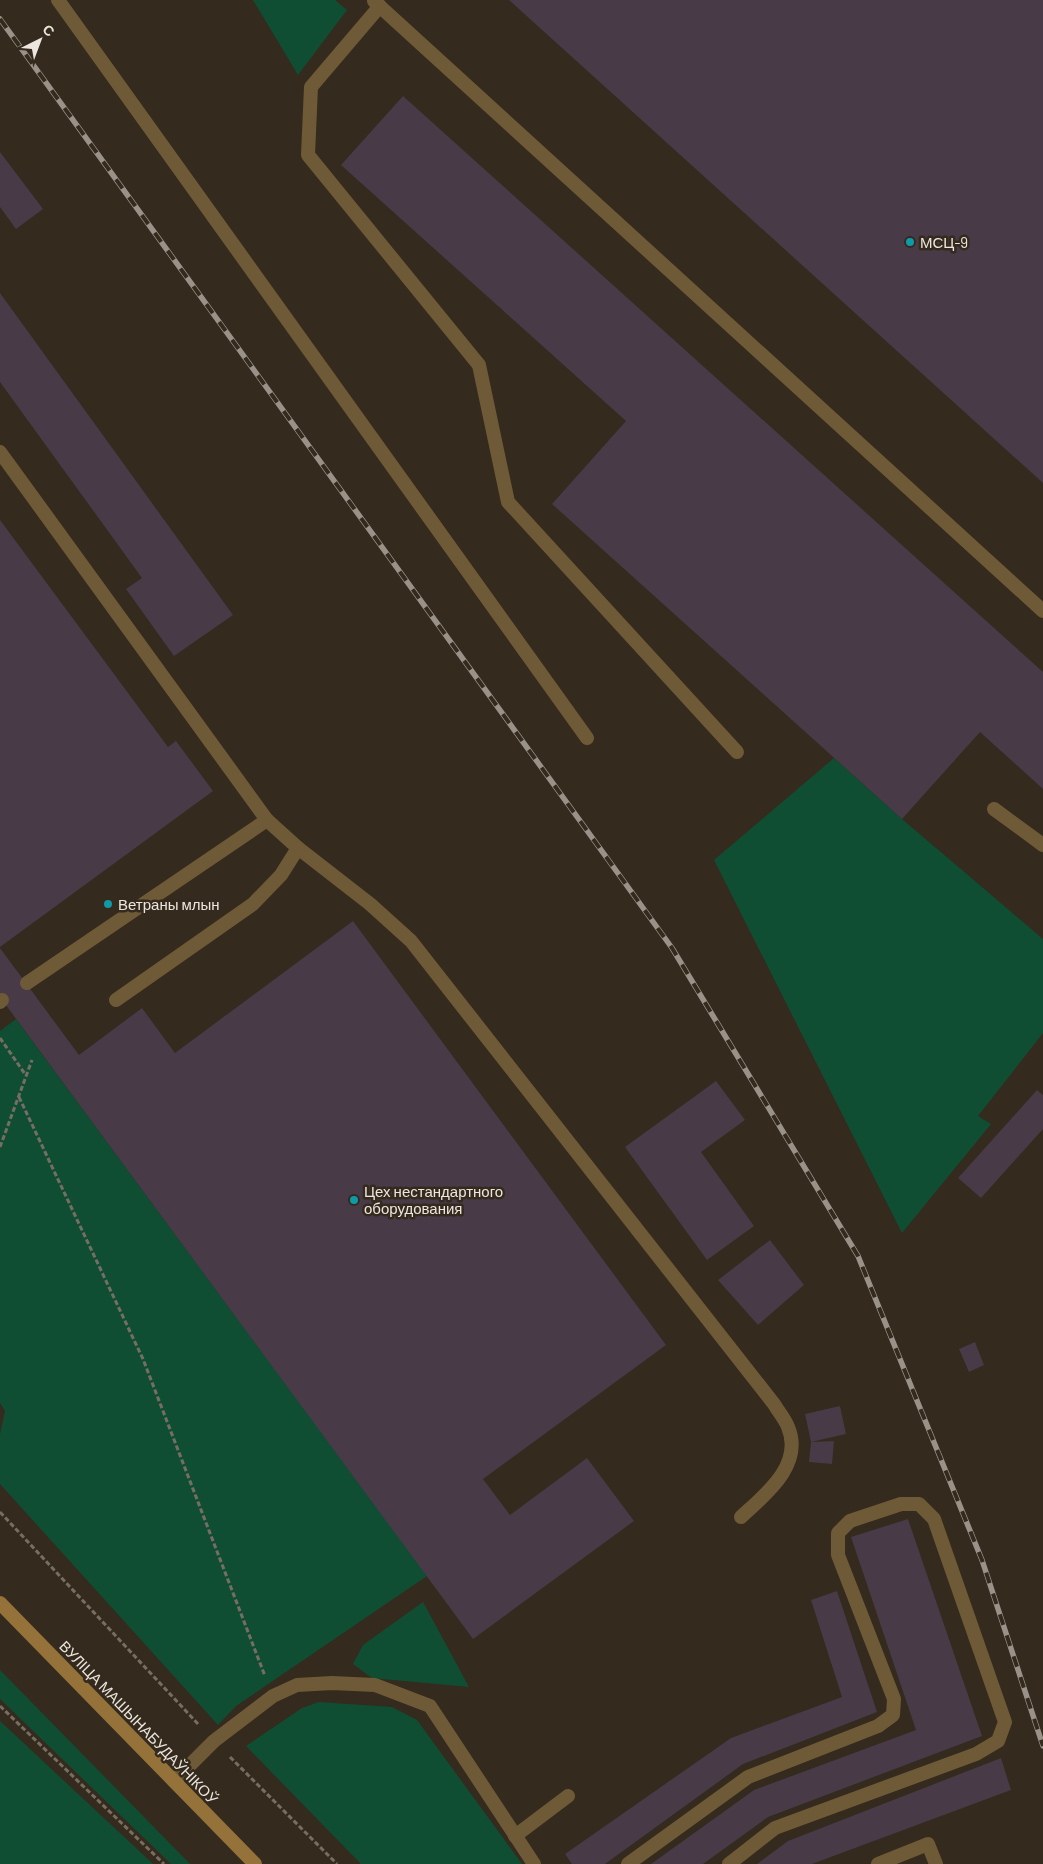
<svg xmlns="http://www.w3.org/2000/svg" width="1043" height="1864" viewBox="0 0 1043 1864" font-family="Barlow,sans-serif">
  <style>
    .green { fill: #104e34 }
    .building { fill: #483a47 }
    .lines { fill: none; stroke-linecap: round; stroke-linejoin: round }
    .path { stroke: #776e63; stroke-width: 3; stroke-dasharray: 5 2.5; stroke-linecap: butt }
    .service { stroke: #6f5a37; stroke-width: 14 }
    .secondary { stroke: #957239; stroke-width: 14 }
    .rail-casing { stroke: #9a9288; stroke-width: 5.5 }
    .rail { stroke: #342a1d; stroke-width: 4; stroke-dasharray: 11; stroke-linecap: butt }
    .culture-dot { fill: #0f9aa8; stroke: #342a1d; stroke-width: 2 }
    .labels { text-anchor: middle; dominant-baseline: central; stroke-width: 5; stroke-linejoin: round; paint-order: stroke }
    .poi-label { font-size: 15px; fill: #ede6de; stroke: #342a1d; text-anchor: start }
    .street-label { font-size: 15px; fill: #ede6de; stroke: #342a1d }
  </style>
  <rect width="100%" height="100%" fill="#342a1d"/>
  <g class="green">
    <path d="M253,0h82l12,10 -49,65z"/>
    <path d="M834,758l68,61 141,120v94l-65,83 13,8 -89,109 -188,-373z"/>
    <path d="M16,1019l411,557 -191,130 -18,19 -218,-241v-50l5,-23 -5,-8v-372z"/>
    <path d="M423,1602l46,85 -97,-9 -19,-14 10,-19z"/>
    <path d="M0,1670l190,194h-19l-171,-165z"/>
    <path d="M319,1702l73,5 25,13 105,144h-161l-115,-118 56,-38z"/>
    <path d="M0,1721l153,143h-153z"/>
  </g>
  <g class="building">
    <path d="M509,0h534v483z"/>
    <path d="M403,96l640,576v117l-63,-57 -78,87 -350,-315 74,-83 -285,-256z"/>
    <path d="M0,152l43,57 -27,20 -16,-22z"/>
    <path d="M0,293l233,322 -59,41 -48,-67 16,-11 -142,-196z"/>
    <path d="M0,520l168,227 8,-6 37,50 -213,156z"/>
    <path d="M353,921l313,424 -183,134 27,36 77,-57 47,63 -161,118 -473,-642v-49l79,107 63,-47 33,45z"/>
    <path d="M716,1081l29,39 -44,32 53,74 -47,34 -82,-113z"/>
    <path d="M1037,1090l6,5v34l-62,69 -23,-20z"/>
    <path d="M770,1240l34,45 -46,40 -40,-45z"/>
    <path d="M975,1342l9,23 -15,7 -10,-23z"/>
    <path d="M840,1406l6,28 -35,8 23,-1 -2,23 -23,-2 2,-20 -6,-28z"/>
    <path d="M908,1519l74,217 -214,81 -65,47h-52l103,-74 162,-60 -65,-193z"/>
    <path d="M837,1591l40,121 -134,52 -138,100h-33l-7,-10 166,-116 111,-41 -31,-97z"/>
    <path d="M1001,1758l10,32 -199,74h-55l31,-23z"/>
  </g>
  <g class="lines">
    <g class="path">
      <path d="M0,1038l25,36"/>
      <path d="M19,1097l124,262 122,317"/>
      <path d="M0,1147l32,-87"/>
      <path d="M0,1512l199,213"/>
      <path d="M0,1706l164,158"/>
      <path d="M230,1757l107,107"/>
    </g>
    <g class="service">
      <path d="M58,0l529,738"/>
      <path d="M374,1l669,610"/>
      <path d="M380,6l-69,81 -3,68 171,210 29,137 229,250"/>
      <path d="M0,452l267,368 31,28 72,56 41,37 363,463c4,7 11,15 14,23 16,38 -23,68 -47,90"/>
      <path d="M994,809l49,36"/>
      <path d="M27,983l240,-163"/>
      <path d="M116,1000l137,-96 28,-29 17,-27"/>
      <path d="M0,1002l2,-2"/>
      <path d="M174,1781l40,-40 59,-45 24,-11 35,-2 43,2 55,21 104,158"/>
      <path d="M515,1836l53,-40"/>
      <path d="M628,1864l120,-87 130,-51 15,-11 1,-16 -56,-144v-22l12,-12 51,-17h18l15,15 71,203 -7,19 -22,13 -201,74 -46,36"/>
      <path d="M878,1864l50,-20 8,20"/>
    </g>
    <path class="secondary" d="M0,1603l255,261"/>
    <g class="rail-casing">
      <path id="rail" d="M0,19l672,929 186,308 124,304 61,186"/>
    </g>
    <use href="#rail" class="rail"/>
  </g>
  <g class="culture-dot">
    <circle cx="910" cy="242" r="5"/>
    <circle cx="108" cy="904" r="5"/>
    <circle cx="354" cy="1200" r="5"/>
  </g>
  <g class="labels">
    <g class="poi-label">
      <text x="920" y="242">МСЦ-9</text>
      <text x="118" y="904">Ветраны млын</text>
      <text x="364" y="1191">Цех нестандартного<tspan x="364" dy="17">оборудования</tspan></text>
    </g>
    <g class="street-label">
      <text transform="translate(139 1722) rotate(46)">ВУЛІЦА МАШЫНАБУДАЎНІКОЎ</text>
    </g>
  </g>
  <g transform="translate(40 40) rotate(42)" stroke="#342a1d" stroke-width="4" paint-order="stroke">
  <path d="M0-4L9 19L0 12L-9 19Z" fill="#ede6de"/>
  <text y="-8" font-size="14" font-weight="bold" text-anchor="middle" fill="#ede6de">С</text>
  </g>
</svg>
